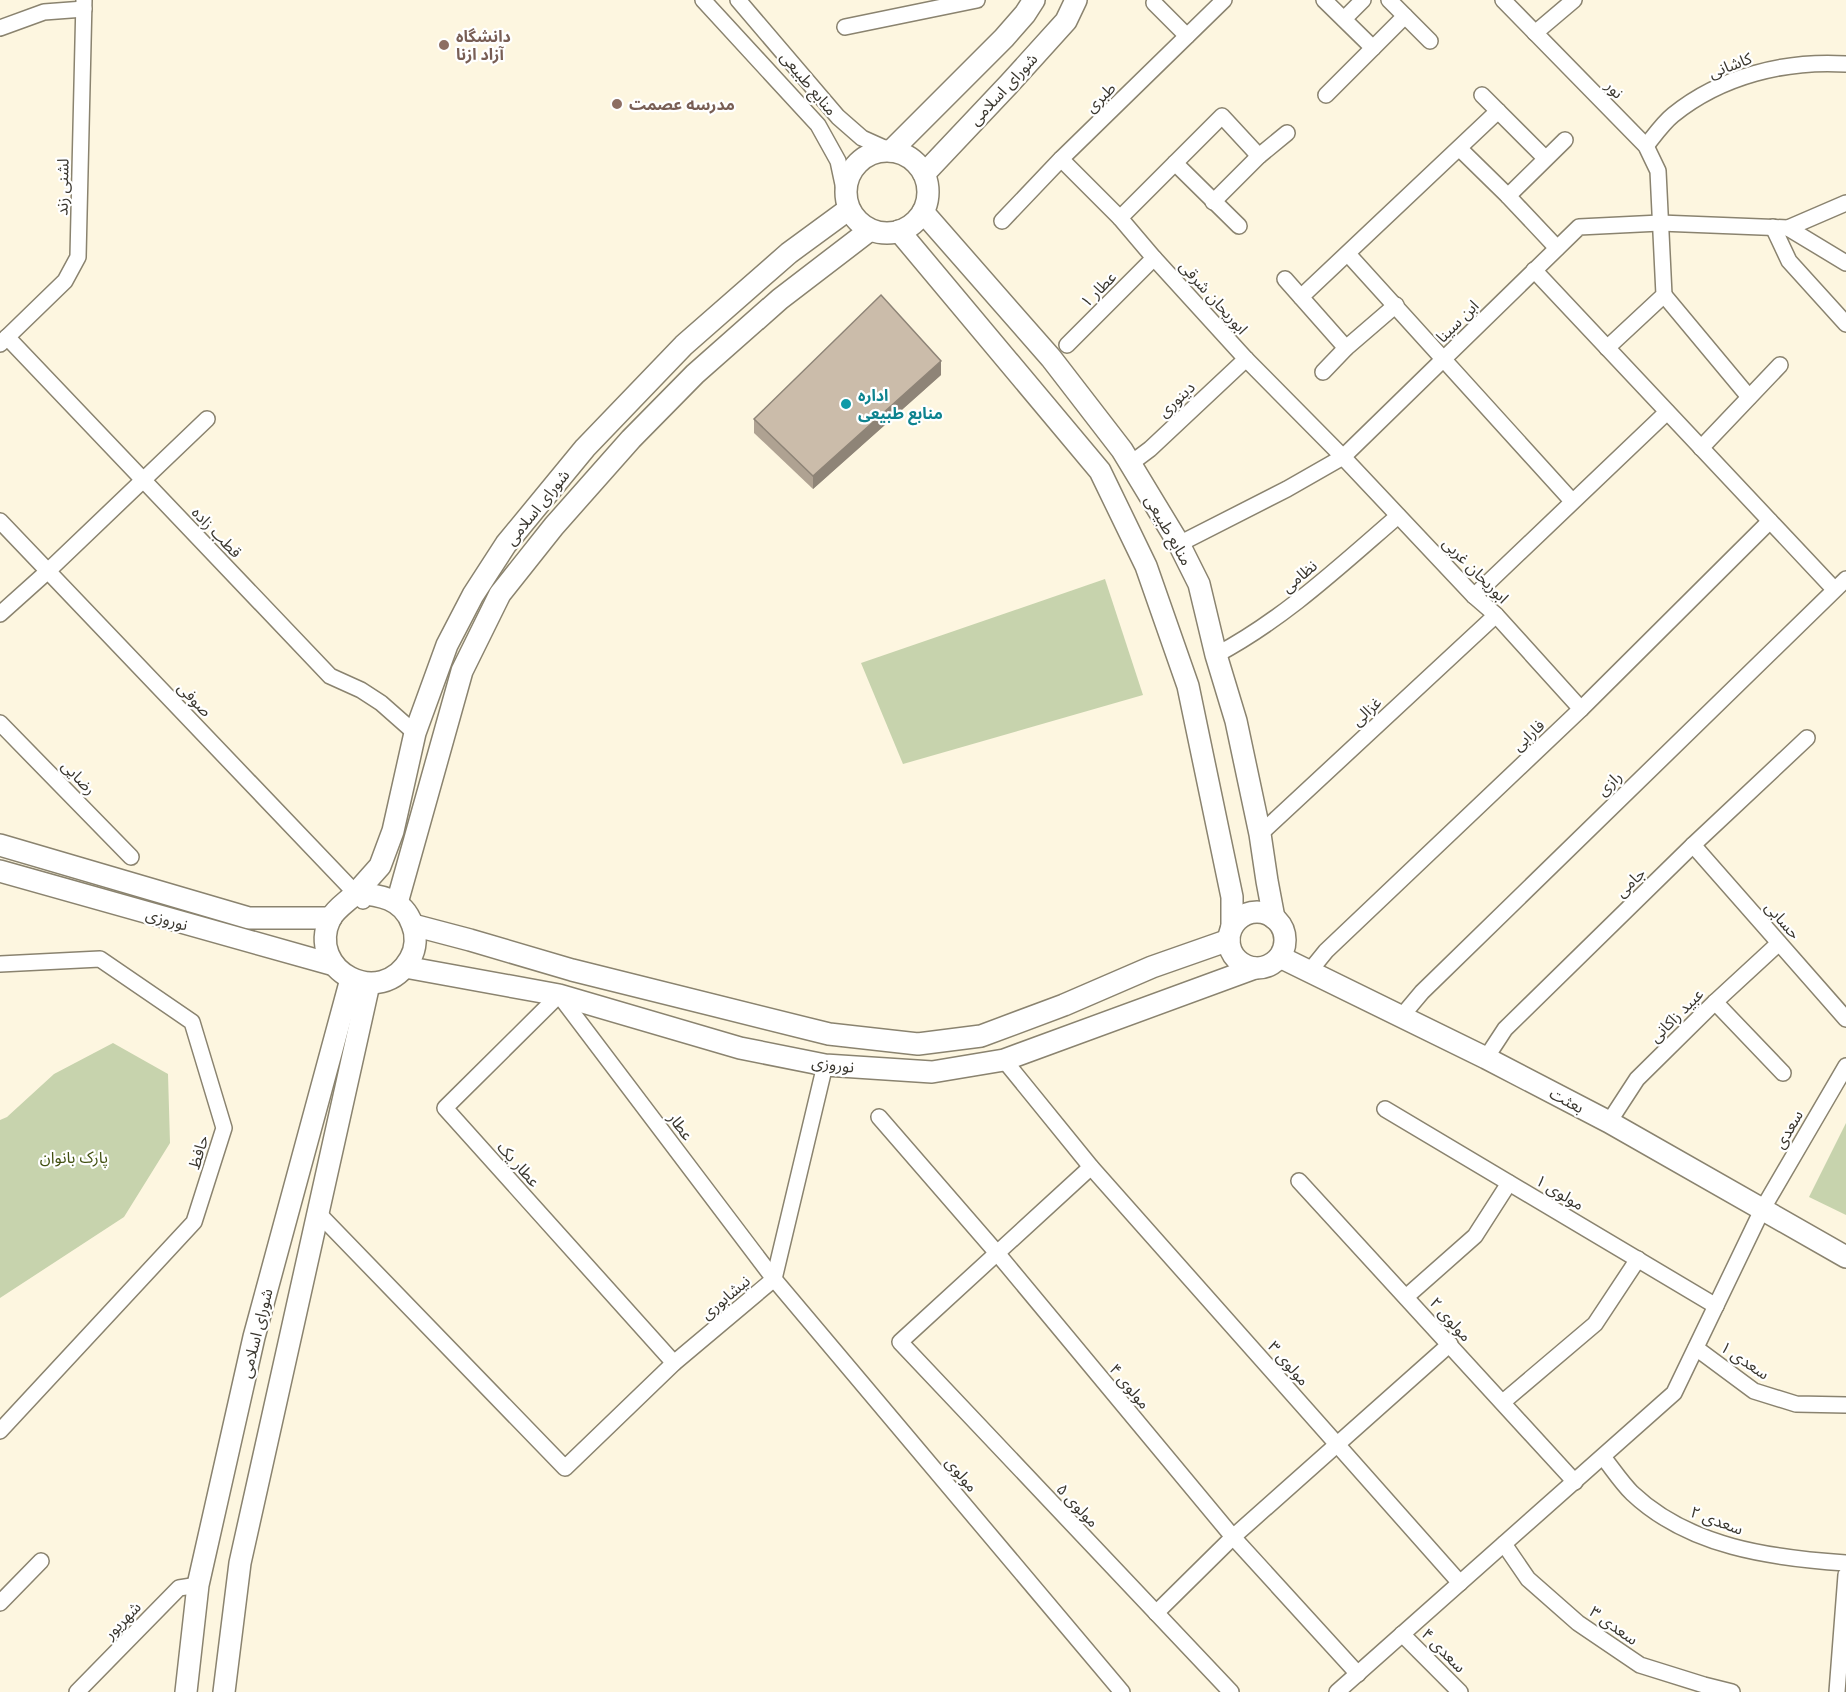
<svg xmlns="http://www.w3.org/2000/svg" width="1846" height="1692" viewBox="0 0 1846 1692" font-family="'Golos Text','Noto Sans Arabic',sans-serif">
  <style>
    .green { fill: #c7d3ad }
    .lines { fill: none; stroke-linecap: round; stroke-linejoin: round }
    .street-casing { stroke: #8a836f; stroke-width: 18 }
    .secondary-casing { stroke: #8a836f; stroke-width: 24 }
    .street { stroke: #fff; stroke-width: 15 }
    .secondary { stroke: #fff; stroke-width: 21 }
    .wall { fill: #afa292 }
    .shaded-wall { fill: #8e8477 }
    .building { fill: #cbbcaa; stroke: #8e8477; stroke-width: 1.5 }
    .education-dot { fill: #8d6e63; stroke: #fff; stroke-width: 2 }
    .culture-dot { fill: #0f9aa8; stroke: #fff; stroke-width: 2 }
    .labels { text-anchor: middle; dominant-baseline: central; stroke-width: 4.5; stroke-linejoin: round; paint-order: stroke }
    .education-label { font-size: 16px; font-weight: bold; fill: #785e54; stroke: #fff; text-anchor: start }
    .street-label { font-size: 16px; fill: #39362e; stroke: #fff }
    .culture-label { font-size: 16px; font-weight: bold; fill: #0d838f; stroke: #fff; text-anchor: start }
    .park-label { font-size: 16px; fill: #415010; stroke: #fff }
  </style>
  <rect width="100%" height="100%" fill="#fdf6e0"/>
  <g class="green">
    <path d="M1105,579l38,116 -240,69 -42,-101z"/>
    <path d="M113,1043l55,31 2,69 -46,74 -124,81v-178l7,-3 47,-43z"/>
    <path d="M1846,1123v92l-37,-18z"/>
  </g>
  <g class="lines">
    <g class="street-casing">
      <g id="street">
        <path d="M703,0l115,125 20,36 7,33"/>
        <path d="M738,0l100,117 24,21 29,13"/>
        <path d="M1324,0l49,48"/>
        <path d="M1389,0l41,41"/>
        <path d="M1503,0l143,146 12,25 6,124 -57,53"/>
        <path d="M1154,3l33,33"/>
        <path d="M1344,19l19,-19"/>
        <path d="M845,27l132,-27"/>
        <path d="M0,28l44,-16 40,-3"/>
        <path d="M1535,33l39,-33"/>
        <path d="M1326,95l79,-79"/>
        <path d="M1482,95l63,63"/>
        <path d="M1646,146c8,-10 17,-23 27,-31 48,-39 113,-55 173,-51"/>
        <path d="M1460,149l48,47 49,52"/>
        <path d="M1061,159l59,59 34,40 92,101 97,98 131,139 22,19 85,94"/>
        <path d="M1175,163l64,63"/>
        <path d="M1508,196l57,-56"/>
        <path d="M1213,202l46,-46 28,-23"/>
        <path d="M1120,218l102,-102 37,40"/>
        <path d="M1002,221l59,-62 163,-159"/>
        <path d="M1773,227l16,34 57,63"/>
        <path d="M1788,228l58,35"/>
        <path d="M1348,254l224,247"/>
        <path d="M1534,270l300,319"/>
        <path d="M1285,279l61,69"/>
        <path d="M1664,295l85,102"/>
        <path d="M1301,297l197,-186"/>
        <path d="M7,337l323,339 31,14 20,13 34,30"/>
        <path d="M0,344l65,-63 13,-24 6,-257"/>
        <path d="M1067,345l87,-87"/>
        <path d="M1323,372l23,-24 50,-43"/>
        <path d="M1701,448l79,-83"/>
        <path d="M1130,464l20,-15 96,-90"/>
        <path d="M0,521l363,380"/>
        <path d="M1179,544l108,-55 56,-32 236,-230 81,-4 128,5 58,-25"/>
        <path d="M1474,596l193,-184"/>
        <path d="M0,614l48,-43 159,-152"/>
        <path d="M1216,655c68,-36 124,-89 182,-139"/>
        <path d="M0,723l131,134"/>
        <path d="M1260,834l236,-219"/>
        <path d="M1693,845l153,174"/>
        <path d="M0,964l100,-5 92,63 32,106 -30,94 -194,209"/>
        <path d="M1309,972l17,-21 255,-242 189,-188"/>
        <path d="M1715,1002l68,71"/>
        <path d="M1401,1017l21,-25 424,-413"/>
        <path d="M1486,1058l19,-29 188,-184 114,-107"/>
        <path d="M1004,1060l87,107 369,416"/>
        <path d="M1385,1109l331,197"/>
        <path d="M879,1117l118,136 236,284 125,137"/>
        <path d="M1609,1122l28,-43 78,-77 64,-59"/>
        <path d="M1091,1167l-191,175 331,350"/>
        <path d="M1299,1181l276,301"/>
        <path d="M319,1214l246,254 109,-105 100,-84 51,-214"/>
        <path d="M1406,1297l69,-61 34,-53"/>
        <path d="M1696,1348l58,43 42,13 50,1"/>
        <path d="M674,1363l-229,-255 114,-113 215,284 348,413"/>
        <path d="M1503,1402l92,-78 43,-65"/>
        <path d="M1603,1457c9,11 18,25 29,36 57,54 139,65 214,70"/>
        <path d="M1504,1544l24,35 50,44 62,42 64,20 28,7"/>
        <path d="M0,1603l41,-42"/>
        <path d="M1156,1613l77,-76 217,-193"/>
        <path d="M1402,1634l58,58"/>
        <path d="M77,1692l102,-104 19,-3"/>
        <path d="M1337,1692l337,-299 88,-183 84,-144"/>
        <path d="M1837,1692l9,-117"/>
      </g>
    </g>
    <g class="secondary-casing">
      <g id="secondary">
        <path d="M891,151l113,-113 21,-24 9,-14"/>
        <circle cx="887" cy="192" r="41"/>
        <path d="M924,174l85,-90 57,-63 10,-21"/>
        <path d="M923,212l128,146 71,92 57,94 20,40 17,71 20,66 24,113 7,47 7,37"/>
        <path d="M899,231l201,240 46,95 42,120 44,211v29"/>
        <path d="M0,845l249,73h82"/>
        <path d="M0,871l334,94"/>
        <path d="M356,893l24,-27 13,-35 22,-98 32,-88 26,-50 33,-51 79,-96 99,-103 105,-92 60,-44"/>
        <path d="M356,893c23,2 47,5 56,31 5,11 4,25 -2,35 -29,51 -104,12 -80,-40 6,-11 17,-17 26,-26z"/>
        <path d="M397,903l65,-232 38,-77 54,-68 77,-87 64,-65 85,-75 90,-69"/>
        <circle cx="1257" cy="940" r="28"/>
        <path d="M413,925l57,15 102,30 257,64 89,10 63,-8 83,-31 88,-38 77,-27"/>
        <path d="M1280,957l206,101 123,64 237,135"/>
        <path d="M405,967l154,28 181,53 85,17 107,7 72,-12 251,-92"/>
        <path d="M186,1692l12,-107 56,-248 97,-358"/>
        <path d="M224,1692l16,-129 129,-579"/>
      </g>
    </g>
    <use href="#street" class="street"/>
    <use href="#secondary" class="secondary"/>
  </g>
  <path class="wall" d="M941,375l-128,114 -59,-56v-14z"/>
  <path class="shaded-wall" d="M941,361v14l-128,114v-13z"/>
  <path class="building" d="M881,295l60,66 -128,115 -59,-57z"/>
  <g class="education-dot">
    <circle cx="444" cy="45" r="6"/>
    <circle cx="617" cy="104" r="6"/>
  </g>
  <circle class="culture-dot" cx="846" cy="404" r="6"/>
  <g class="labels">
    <g class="education-label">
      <text x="456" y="36">دانشگاه<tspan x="456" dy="18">آزاد ازنا</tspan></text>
      <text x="629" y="104">مدرسه عصمت</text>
    </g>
    <g class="street-label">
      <text transform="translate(1730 65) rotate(-21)">کاشانی</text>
      <text transform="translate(809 83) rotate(50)">منابع طبیعی</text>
      <text transform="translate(1003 89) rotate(-47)">شورای اسلامی</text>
      <text transform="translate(1615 89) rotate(46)">نور</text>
      <text transform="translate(1100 97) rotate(-44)">طبری</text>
      <text transform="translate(62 187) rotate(-89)">لشنی زند</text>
      <text transform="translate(1098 289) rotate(-45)">عطار ۱</text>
      <text transform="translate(1214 297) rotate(48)">ابوریحان شرقی</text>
      <text transform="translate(1457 321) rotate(-45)">ابن سینا</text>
      <text transform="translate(1176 399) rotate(-43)">دینوری</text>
      <text transform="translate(537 507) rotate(-51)">شورای اسلامی</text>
      <text transform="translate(1169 530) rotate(60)">منابع طبیعی</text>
      <text transform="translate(217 532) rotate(46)">قطب زاده</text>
      <text transform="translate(1476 570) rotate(45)">ابوریحان غربی</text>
      <text transform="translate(1299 576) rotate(-40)">نظامی</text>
      <text transform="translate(195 699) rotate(46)">صوفی</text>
      <text transform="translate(1366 711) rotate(-43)">غزالی</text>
      <text transform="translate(1528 735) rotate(-43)">فارابی</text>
      <text transform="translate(79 777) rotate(46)">رضایی</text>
      <text transform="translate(1609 783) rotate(-44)">رازی</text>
      <text transform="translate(1630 882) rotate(-44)">جامی</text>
      <text transform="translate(167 919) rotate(16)">نوروزی</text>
      <text transform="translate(1783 920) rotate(49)">حسابی</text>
      <text transform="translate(1676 1015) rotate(-45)">عبید زاکانی</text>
      <text transform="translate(833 1064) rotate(7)">نوروزی</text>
      <text transform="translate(1567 1100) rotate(28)">بعثت</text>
      <text transform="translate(681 1126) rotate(53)">عطار</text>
      <text transform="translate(1788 1129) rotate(-60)">سعدی</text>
      <text transform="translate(198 1152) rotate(-73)">حافظ</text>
      <text transform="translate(519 1164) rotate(48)">عطار یک</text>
      <text transform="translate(1560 1192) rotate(31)">مولوی ۱</text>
      <text transform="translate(725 1297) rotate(-40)">نیشابوری</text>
      <text transform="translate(1451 1319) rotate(48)">مولوی ۲</text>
      <text transform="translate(256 1333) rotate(-76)">شورای اسلامی</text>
      <text transform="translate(1745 1360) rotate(34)">سعدی ۱</text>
      <text transform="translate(1289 1363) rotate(49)">مولوی ۳</text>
      <text transform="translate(1130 1386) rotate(50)">مولوی ۴</text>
      <text transform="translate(962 1474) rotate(50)">مولوی</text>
      <text transform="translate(1078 1505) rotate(47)">مولوی ۵</text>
      <text transform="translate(1717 1520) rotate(20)">سعدی ۲</text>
      <text transform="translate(122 1620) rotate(-46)">شهریور</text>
      <text transform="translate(1614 1625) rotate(35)">سعدی ۳</text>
      <text transform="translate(1444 1650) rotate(45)">سعدی ۴</text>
    </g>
    <g class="culture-label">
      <text x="858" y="395">اداره<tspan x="858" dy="18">منابع طبیعی</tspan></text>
    </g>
    <g class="park-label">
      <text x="74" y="1157">پارک بانوان</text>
    </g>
  </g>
</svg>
